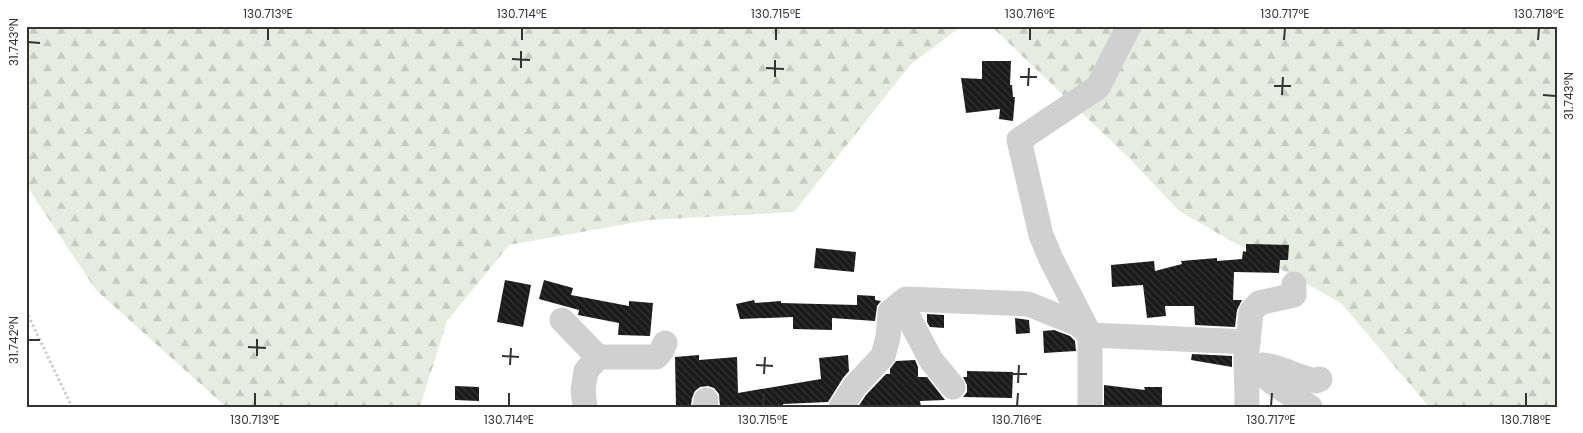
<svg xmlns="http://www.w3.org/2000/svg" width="1583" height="433" viewBox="0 0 1583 433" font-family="Poppins,sans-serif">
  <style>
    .forest { fill: url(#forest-firs) }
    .building { fill: url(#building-back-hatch) }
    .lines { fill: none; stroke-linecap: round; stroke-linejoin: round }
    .path { stroke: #cdcdcd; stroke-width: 3; stroke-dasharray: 2.5 2.5; stroke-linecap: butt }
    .minor { stroke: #d0d0d0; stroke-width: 25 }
    .ticks { fill: none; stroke: #333; stroke-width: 2 }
    .neatline { fill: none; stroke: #333; stroke-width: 2 }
    .ticks-label { font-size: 12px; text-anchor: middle; fill: #333 }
  </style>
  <defs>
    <pattern id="forest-firs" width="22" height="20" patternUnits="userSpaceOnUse" patternTransform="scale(1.25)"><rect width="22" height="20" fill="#e6ecdf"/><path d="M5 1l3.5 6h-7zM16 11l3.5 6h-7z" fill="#c6cbc0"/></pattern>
    <pattern id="building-back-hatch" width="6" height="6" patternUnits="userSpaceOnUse" patternTransform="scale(1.25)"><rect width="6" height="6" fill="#1a1a1a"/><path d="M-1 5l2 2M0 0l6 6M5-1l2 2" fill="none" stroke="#333"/></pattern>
  </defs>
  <rect width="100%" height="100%" fill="#fff"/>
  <g class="forest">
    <path d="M26,26h936l-51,38 -117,148 -145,8 -140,25 -62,76 -27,86h-194l-130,-117 -70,-105z"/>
    <path d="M991,26h566v381h-128l-87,-103 -163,-93 -50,-53z"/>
  </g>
  <g class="building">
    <path d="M982,61h29l-1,24h2l1,12h2l-2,24 -14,-2 1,-10 -34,4 -5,-35 21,1z"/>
    <path d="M1246,244l43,1 -1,15h-8l-1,13 -45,-1 -1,28h9l-5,10 -2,17 -40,-2 -1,-19h-29l1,10 -19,2 -4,-33 -31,2 -1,-22 43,-4 1,10 27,-7 -1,-3 36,-3v3l25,-2 1,-8 3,1z"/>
    <path d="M816,248l40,4 -2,20 -40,-4z"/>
    <path d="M505,280l26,5 -8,42 -26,-5z"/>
    <path d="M544,280l29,8 -2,7 58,11v-5l24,2 -3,33 -32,-1 1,-12 -41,-8 1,-5 -40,-11z"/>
    <path d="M857,295l18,1v4l6,1 -4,5 -2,15 -43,-3v12l-39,-1v-12l-53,2 -4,-15 18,-4 1,3 26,-2v2l76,2z"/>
    <path d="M927,314l17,1v13l-14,-1 -3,-5z"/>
    <path d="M1015,318l14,2 1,13 -14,1z"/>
    <path d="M1054,330l16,6 5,5 1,10 -32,2 -1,-22z"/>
    <path d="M1192,354l40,2v11l-41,-7z"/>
    <path d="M699,355v5l38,-3 1,36 83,-14 -2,-21 29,-3 1,16 -6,7 -15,24 -45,2v3h-63l-1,-13 -5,-6 -6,-2 -8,1 -5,4 -3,7 -1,7 -15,2 -1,-50z"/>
    <path d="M915,360l3,7v10h9l18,23 -25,1 1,6h-63l8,-12 20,-21h4v-5l6,-8z"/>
    <path d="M967,371l46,1 -1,26 -49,-1 4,-5v-7l-4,-8h4z"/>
    <path d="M1104,385l41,5 -1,-3h18v20h-58z"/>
    <path d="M455,386l24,1v14l-24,-1z"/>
  </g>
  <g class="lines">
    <path class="path" d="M26,311l46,96"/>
    <g class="minor">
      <path d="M901,303l30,57 22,27"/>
      <path d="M562,320l36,37"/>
      <path d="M1248,342l3,-30 8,-9 35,-8v-11"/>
      <path d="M1246,357c16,21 42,36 64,50"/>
      <path d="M1262,365c20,2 34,12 54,16l4,-2"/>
      <path d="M585,407l-2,-17 3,-19 12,-14h58l6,-7 3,-7"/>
      <path d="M705,407l1,-7"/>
      <path d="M841,407l14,-21 28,-30 5,-19 2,-25 16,-13 122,5 50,20 12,11 158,7 -2,15 1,46 -1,4"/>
      <path d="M1090,407v-72l-39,-76 -10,-24 -22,-95 79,-53 31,-61"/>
    </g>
  </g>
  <path class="ticks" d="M268,40v-12M522,40v-12M776,40v-12M1030,40v-12M1284,40l1,-12M1538,40l1,-12M28,42l12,1M512,59l18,1M521,68v-17M766,68l18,1M775,77v-17M1020,77h17M1028,86l1,-18M1274,86h17M1282,95l1,-18M1543,95l13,1M28,340h12M248,347l18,1M257,356v-17M502,356l17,1M510,365l1,-17M756,365l17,1M764,374l1,-17M1010,374h17M1018,383l1,-18M255,406v-13M509,406v-13M763,406l1,-13M1017,406l1,-13M1271,406l1,-13M1526,406v-13"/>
  <rect width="1583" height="433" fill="none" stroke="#ffffff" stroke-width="55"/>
  <rect x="28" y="28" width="1528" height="378" class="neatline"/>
  <g class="ticks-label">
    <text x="268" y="18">130.713°E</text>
    <text x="522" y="18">130.714°E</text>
    <text x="776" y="18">130.715°E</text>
    <text x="1030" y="18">130.716°E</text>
    <text x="1285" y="18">130.717°E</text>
    <text x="1539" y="18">130.718°E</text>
    <text transform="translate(14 42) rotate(-90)" y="4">31.743°N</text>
    <text transform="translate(1569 96) rotate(-90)" y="4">31.743°N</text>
    <text transform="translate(14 340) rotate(-90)" y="4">31.742°N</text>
    <text x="255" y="424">130.713°E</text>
    <text x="509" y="424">130.714°E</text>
    <text x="763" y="424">130.715°E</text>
    <text x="1017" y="424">130.716°E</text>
    <text x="1271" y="424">130.717°E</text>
    <text x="1526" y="424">130.718°E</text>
  </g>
</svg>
